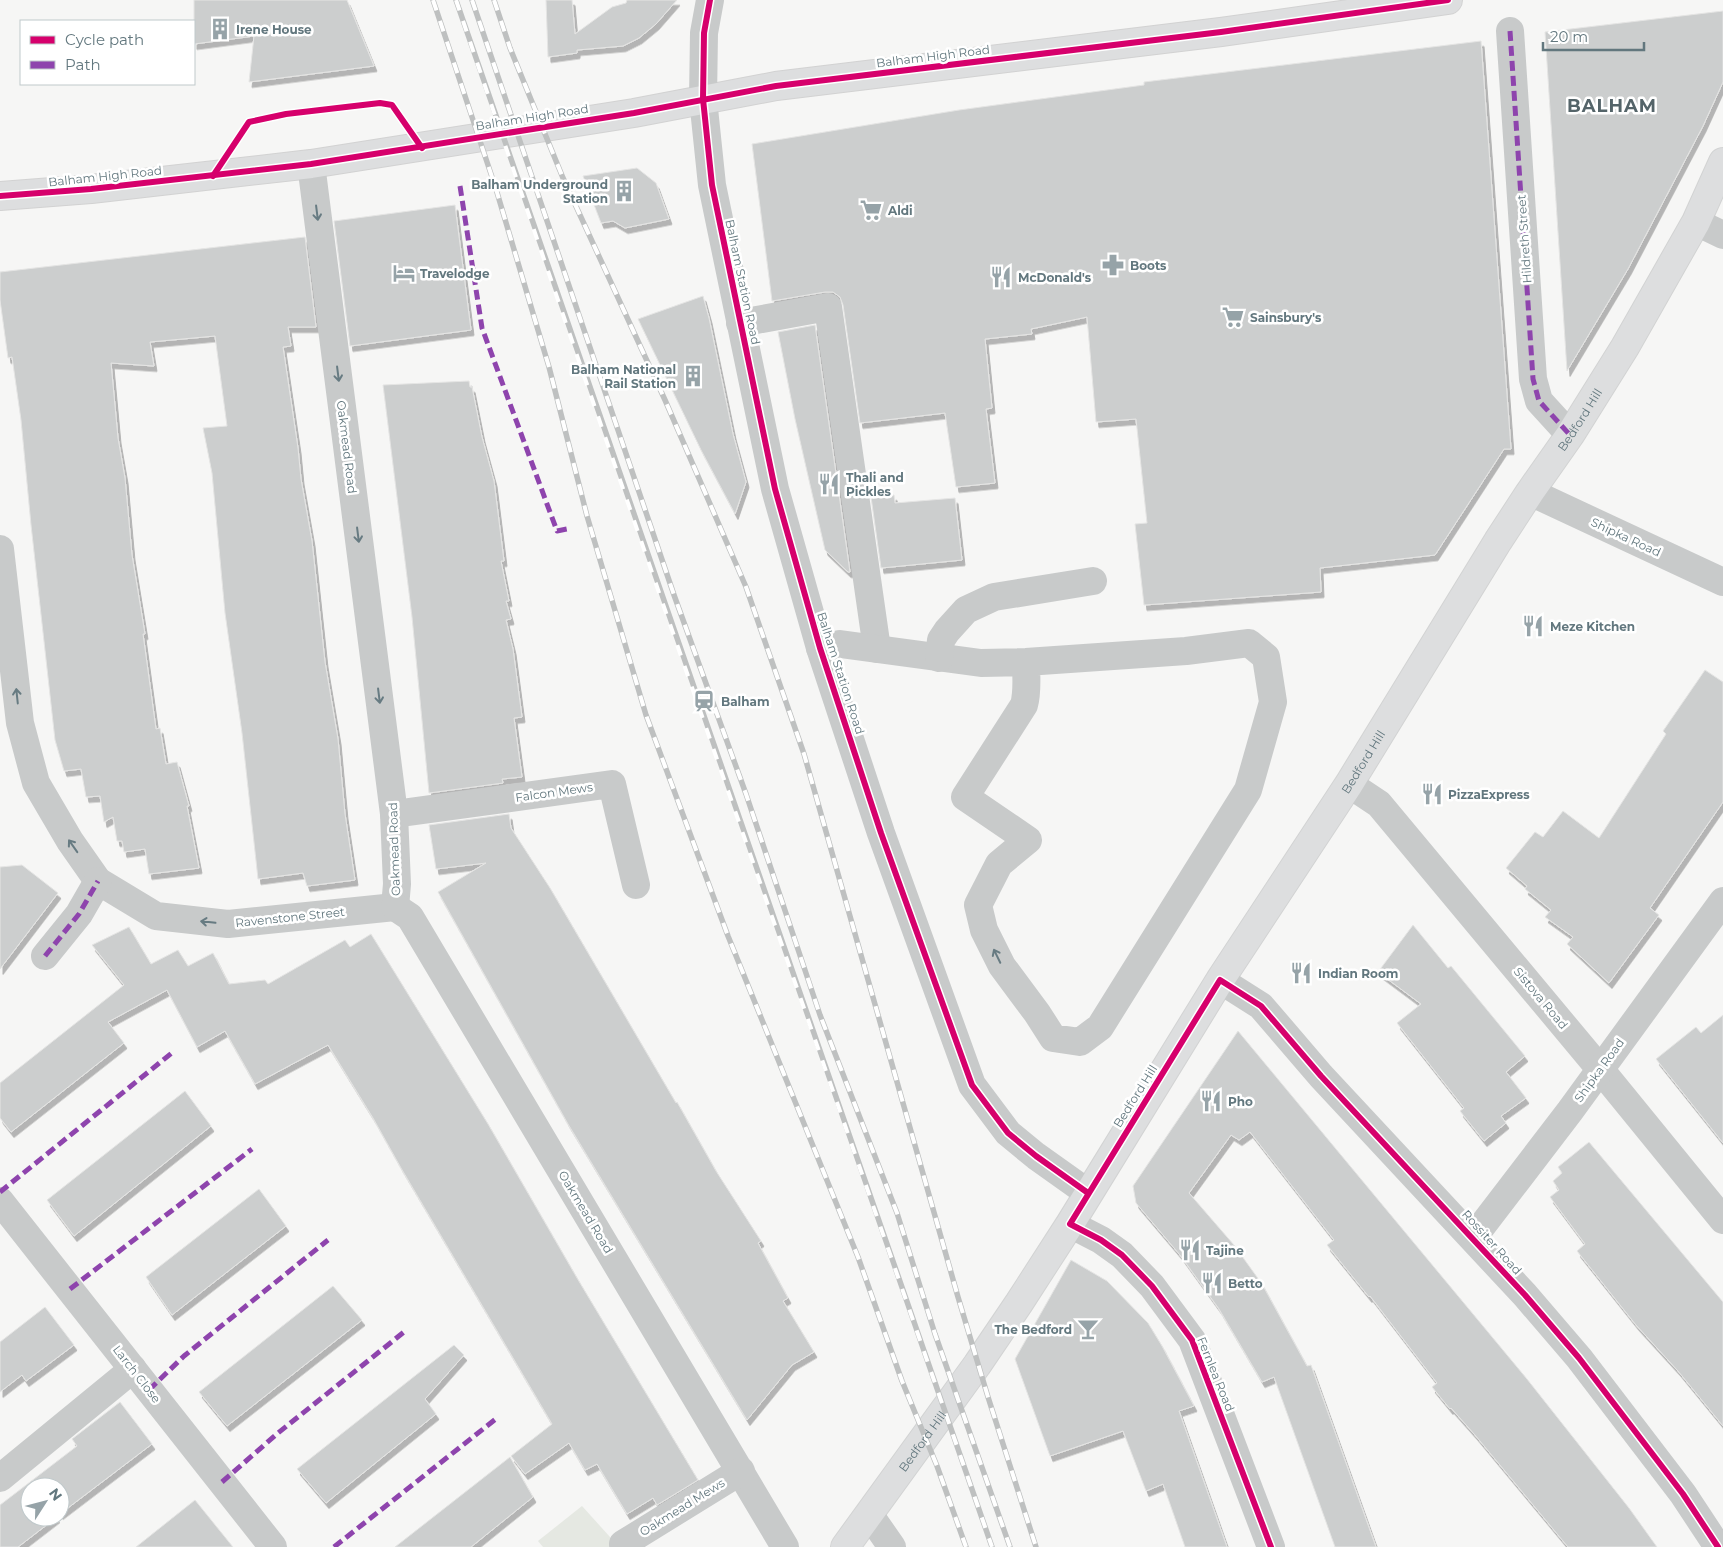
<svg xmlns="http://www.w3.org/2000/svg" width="1723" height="1547" viewBox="0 0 1723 1547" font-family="Montserrat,sans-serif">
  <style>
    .green { fill: #e5e8e2 }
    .building { fill: #cccece; stroke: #e5e5e4; filter: url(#shadow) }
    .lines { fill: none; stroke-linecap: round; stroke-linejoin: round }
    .major-casing { stroke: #d2d3d3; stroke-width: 30 }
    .highway-casing { stroke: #d2d2d2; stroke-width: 30 }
    .minor { stroke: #c8caca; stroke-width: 28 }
    .major { stroke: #dddedf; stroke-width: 28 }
    .highway { stroke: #dddedf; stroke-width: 28 }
    .rail-casing { stroke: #bec0c0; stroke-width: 5.5 }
    .rail { stroke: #fff; stroke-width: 4; stroke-dasharray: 11; stroke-linecap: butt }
    .quiet { stroke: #8e44ad; stroke-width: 5; stroke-dasharray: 10 5; stroke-linecap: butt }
    .cycleway-casing { stroke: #fff; stroke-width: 9 }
    .cycleway { stroke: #d6006c; stroke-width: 6 }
    .oneway { stroke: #677b82 }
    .labels { text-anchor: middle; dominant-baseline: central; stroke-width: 5; stroke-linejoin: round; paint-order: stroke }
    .poi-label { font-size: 12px; font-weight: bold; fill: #62777e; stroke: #fff; text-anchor: start }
    .street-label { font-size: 12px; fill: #62777e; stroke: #fff }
    .district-label { font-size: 18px; font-weight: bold; letter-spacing: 1px; fill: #546469; stroke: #fff }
  </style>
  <defs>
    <filter id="shadow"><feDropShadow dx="3" dy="5.5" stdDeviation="0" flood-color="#0004"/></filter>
  </defs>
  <rect width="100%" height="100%" fill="#f6f6f5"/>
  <path class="green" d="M582,1506l37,41h-76l-5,-6z"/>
  <g class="building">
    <path d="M194,0h153l27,66 -125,16 5,-46 -60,8z"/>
    <path d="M546,0h26l3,34 37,-27 14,-4 1,-3h50l-21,24 -17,14 -16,8 -46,4v3l-29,4z"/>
    <path d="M1723,11v71l-20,44 -75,143 -61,102 -22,-339z"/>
    <path d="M1481,41l30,408h-7l-69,106 -115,13 1,24 -177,13 -9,-81 12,-1 -11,-104 -40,3 -9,-105 -56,12 1,5 -47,5 7,69 -6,1 9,74 -39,4 -11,-74 -85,10 -17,-118 -3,-8 -7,-5h-8l-53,9 -20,-157 207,-34 185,-25v-3z"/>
    <path d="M637,168l19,15 13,36 -44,9 -12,-7 -12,2 -18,-47z"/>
    <path d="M455,205l16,125 -121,16 -16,-125z"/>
    <path d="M305,237l11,90h-28l3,19 -8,1 15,101 3,31 11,62 13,121 13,77 7,75 10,66 -48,6 -4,-13 -45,6 -16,-146 -17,-120 -13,-140 -9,-45 24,-2 -12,-90 -65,6 4,24 -43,-3 7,75 7,40 7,77 13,79h-2l13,95 4,-1 6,36 11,-2 12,44h-2l12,62 -50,6 -4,-25 -21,3 -2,-11h-5l-4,-24 -9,5 -4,-26 -14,1 -5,-28 -17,2 -9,-31 -24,-215 -10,-105 -9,-63 -4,1 -8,-58v-28z"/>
    <path d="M703,296l6,22 24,116 13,48 -11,32 -34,-64 -63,-131z"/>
    <path d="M815,325l35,247h-2l-23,-22 -30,-131 -17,-87z"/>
    <path d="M469,381l1,6h2l10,50 12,44 10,80h-3l8,40h-3l5,18 -5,1 7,29 9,68 -8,1 8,59 -20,2 1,4 -74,10 -17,-176 -29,-232z"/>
    <path d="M894,495l1,8 60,-5 7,62 -81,8 -10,-71z"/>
    <path d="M1705,670l18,12v120l-73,106 9,7 -50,68 -42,-39 6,-7 -28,-20 6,-7 -26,-21 2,-3 -21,-18 29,-36 8,5 20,-26 36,27 67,-104 -3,-3z"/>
    <path d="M509,814l2,14 39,60 126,215 1,-1 39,69 45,70 -3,2 30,55 -5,3 31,51 -22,13 -45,55 -179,-296 -130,-232 48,-29 -50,6 -7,-44z"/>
    <path d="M22,865l36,28 -58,76v-102z"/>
    <path d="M1413,925l35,43 3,-2 74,90 -19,16 20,26 -25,18 5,7 -22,18 -24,-30 4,-3 -67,-85 24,-19 -43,-32z"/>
    <path d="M129,927l22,37 27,-14 10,16 25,-13 16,31 36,-4 3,4 77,-44 5,7 21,-13 117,190 89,154 121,202 -41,25 -4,-7 -26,16 -30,-50 -12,6 -16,-27 -44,31 -14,-18 41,-32 -151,-256 -28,-50 -45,-73 -73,39 -30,-53 -28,16 -30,-57 -59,32 16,21 -113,89 -11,-14v-35l124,-98 -32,-40z"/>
    <path d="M1723,1015v128l-67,-84 40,-32 5,6z"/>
    <path d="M1238,1031l289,348 102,129 28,39h-89l-93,-112 -24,-27 -1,1 -18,-22 5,-4 -67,-87 -1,1 -42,-52 7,-5 -84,-108 -11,8 -8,-5 -42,58 45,52 28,39 45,82 4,-1 65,182h-41l-61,-170 -12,5 -43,-73 -39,-54 -44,-52 -3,-17z"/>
    <path d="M185,1091l26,35 -137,110 -27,-36z"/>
    <path d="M1589,1142l134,160v124l-45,-55 -42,-46 -59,-74 8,-7 -35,-47 9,-7 -6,-9 9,-8 -4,-6z"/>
    <path d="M259,1189l27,37 -114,89 -26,-38z"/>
    <path d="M1071,1260l36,21 41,42 14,23 32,60 -15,5 48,136h-42l-22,-63 -17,7 -23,-60 -73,25 -35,-97z"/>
    <path d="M333,1286l29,34 -135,106 -28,-34z"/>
    <path d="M45,1307l29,38 -48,36 -4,-6 -22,17v-50z"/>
    <path d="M454,1345l10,10 -39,44 11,15 -110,89 -29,-34z"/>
    <path d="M120,1402l32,42 -92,70v-27h-30v30h27l-39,30h-18v-42l77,-59 -5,-7z"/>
    <path d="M510,1457l23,40 -62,50h-76z"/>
    <path d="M195,1500l38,47h-97z"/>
  </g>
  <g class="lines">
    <g class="major-casing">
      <g id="major">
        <path id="s1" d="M845,1547l132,-182 42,-62 51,-79 150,-244 129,-196 149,-243 32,-49 40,-57 55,-88 71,-125 27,-60"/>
      </g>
    </g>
    <g class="highway-casing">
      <path id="highway" d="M0,196l91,-7 220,-25 323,-51 142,-27 445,-54 227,-32"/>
    </g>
    <g class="minor">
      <path d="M710,0l-6,33 -1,66 9,86 63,304 45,159 61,185 91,252 36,48 28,23 52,37"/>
      <path d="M1510,31l23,348 6,22 31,34"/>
      <path d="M311,164l83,650 3,70 -2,23"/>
      <path d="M1696,222l27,13"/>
      <path d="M740,323l88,-16 49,342"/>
      <path d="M1530,492l193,90"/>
      <path d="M0,549l20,174 16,60 34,58 28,40 58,35 72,8 167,-17"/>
      <path d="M820,648l20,-4 141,19 45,-1 160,-11 63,-8 17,14 7,45 -25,88 -148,237 -20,15 -27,-4 -16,-25 -35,-47 -18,-36 -6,-25 21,-41 29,-24 -63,-43 59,-92c4,-14 2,-28 2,-43"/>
      <path d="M939,658l2,-18 6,-9 19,-21 28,-13 99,-16"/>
      <path d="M1349,784l30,20 221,265 123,151"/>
      <path d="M394,814l218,-30 24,101"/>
      <path d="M395,907l15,10 375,630"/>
      <path d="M45,956l34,-42 19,-33"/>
      <path d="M1220,980l41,26 60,70 204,219 54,63 104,136 35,53"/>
      <path d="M0,1201l273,346"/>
      <path d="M1070,1224l31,16 21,15 30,31 40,54 79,207"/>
      <path d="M1471,1235l11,-9 88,-115 153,-210"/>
      <path d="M0,1478l133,-109"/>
      <path d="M869,1514l23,33"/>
      <path d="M623,1544l118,-73"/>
    </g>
    <use href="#major" class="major"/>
    <use href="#highway" class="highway"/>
    <g class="rail-casing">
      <g id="rail">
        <path d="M433,0l63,189 53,178 38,149 59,199 82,221 130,321 44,124 35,85 29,81"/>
        <path d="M456,0c174,517 357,1031 536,1547"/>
        <path d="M472,0l202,595 72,199 74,221 77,198 38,121 75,213"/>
        <path d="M494,0l16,48 53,130 102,222 81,187 58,167 154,543 30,100 48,150"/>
      </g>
    </g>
    <use href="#rail" class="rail"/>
    <g class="quiet">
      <path d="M1510,31l23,348 6,22 31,34"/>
      <path d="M460,186l22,142 75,203 10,-2"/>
      <path d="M45,956l34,-42 19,-33"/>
      <path d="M0,1192l173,-140"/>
      <path d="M70,1289l182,-140"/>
      <path d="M149,1390l35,-34 144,-116"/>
      <path d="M222,1482l56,-49 126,-101"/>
      <path d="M334,1547l163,-129"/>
    </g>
    <g class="cycleway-casing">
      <g id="cycleway">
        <path d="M710,0l-6,33 -1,66 9,86 63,304 45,159 61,185 91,252 36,48 28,23 52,37"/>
        <path d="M213,176l36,-54 37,-8 94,-11 12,2 30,43"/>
        <path d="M0,196l91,-7 220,-25 323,-51 142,-27 445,-54 227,-32"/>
        <path d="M1271,1547l-79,-207 -40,-54 -30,-31 -21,-15 -31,-16 150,-244 41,26 60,70 204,219 54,63 104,136 35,53"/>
      </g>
    </g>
    <use href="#cycleway" class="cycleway"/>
  </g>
  <defs><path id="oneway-shaft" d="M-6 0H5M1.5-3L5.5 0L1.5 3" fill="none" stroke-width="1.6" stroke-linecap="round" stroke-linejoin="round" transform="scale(1.25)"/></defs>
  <g class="oneway">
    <use href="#oneway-shaft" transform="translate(317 213) rotate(83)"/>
    <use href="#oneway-shaft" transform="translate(338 374) rotate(83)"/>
    <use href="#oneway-shaft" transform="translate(358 535) rotate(83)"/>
    <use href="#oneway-shaft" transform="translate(17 696) rotate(-96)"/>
    <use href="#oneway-shaft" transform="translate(379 696) rotate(83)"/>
    <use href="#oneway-shaft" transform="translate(73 846) rotate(-125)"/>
    <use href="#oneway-shaft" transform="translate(208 922) rotate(-174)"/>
    <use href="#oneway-shaft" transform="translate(997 956) rotate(-116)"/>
  </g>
  <defs>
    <g id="building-bare" transform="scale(1.725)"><path d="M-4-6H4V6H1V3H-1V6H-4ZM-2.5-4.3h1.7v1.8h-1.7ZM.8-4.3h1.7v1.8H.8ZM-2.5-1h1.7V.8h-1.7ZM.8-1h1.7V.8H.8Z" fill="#96a3a8" stroke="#fff" stroke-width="2.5" paint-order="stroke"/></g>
    <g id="supermarket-bare" transform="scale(1.725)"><path d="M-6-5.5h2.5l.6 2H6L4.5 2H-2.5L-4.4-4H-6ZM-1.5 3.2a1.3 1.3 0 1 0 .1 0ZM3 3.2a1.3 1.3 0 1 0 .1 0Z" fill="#96a3a8" stroke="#fff" stroke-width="2.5" paint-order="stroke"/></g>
    <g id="pharmacy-bare" transform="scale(1.725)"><path d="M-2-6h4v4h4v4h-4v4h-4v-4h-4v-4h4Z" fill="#96a3a8" stroke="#fff" stroke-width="2.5" paint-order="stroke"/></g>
    <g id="hotel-bare" transform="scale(1.725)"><path d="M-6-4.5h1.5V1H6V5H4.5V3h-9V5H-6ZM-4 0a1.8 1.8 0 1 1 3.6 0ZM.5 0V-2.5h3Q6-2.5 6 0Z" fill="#96a3a8" stroke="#fff" stroke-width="2.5" paint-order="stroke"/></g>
    <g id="restaurant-bare" transform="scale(1.725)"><path d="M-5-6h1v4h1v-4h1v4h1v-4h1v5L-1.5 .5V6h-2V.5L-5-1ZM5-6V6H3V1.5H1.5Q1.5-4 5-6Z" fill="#96a3a8" stroke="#fff" stroke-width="2.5" paint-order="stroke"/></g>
    <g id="station-bare" transform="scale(1.725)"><path d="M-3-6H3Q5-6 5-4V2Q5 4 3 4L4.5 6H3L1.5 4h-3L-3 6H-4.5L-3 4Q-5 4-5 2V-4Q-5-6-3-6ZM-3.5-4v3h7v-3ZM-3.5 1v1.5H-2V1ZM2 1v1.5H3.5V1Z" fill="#96a3a8" stroke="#fff" stroke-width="2.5" paint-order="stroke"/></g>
    <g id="bar-bare" transform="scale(1.725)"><path d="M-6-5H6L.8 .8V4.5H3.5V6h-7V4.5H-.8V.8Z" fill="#96a3a8" stroke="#fff" stroke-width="2.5" paint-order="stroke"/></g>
  </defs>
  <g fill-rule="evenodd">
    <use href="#building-bare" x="220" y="29"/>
    <use href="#building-bare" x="624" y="191"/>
    <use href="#supermarket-bare" x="871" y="210"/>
    <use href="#pharmacy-bare" x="1113" y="265"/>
    <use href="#hotel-bare" x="404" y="273"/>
    <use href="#restaurant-bare" x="1001" y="277"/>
    <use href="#supermarket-bare" x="1233" y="317"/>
    <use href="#building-bare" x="693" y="376"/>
    <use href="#restaurant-bare" x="829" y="484"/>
    <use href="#restaurant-bare" x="1533" y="626"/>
    <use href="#station-bare" x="704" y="701"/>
    <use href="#restaurant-bare" x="1432" y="794"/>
    <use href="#restaurant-bare" x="1301" y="973"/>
    <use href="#restaurant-bare" x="1211" y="1101"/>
    <use href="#restaurant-bare" x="1190" y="1250"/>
    <use href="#restaurant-bare" x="1212" y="1283"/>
    <use href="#bar-bare" x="1088" y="1329"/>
  </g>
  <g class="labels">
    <g class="poi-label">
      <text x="236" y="29">Irene House</text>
      <text x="608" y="184" text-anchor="end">Balham Underground<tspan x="608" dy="14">Station</tspan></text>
      <text x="888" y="210">Aldi</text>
      <text x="1130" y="265">Boots</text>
      <text x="420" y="273">Travelodge</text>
      <text x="1018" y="277">McDonald's</text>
      <text x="1250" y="317">Sainsbury's</text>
      <text x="676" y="369" text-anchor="end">Balham National<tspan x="676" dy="14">Rail Station</tspan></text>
      <text x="846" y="477">Thali and<tspan x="846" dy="14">Pickles</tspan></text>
      <text x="1550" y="626">Meze Kitchen</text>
      <text x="721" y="701">Balham</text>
      <text x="1448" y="794">PizzaExpress</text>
      <text x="1318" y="973">Indian Room</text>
      <text x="1228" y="1101">Pho</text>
      <text x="1206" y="1250">Tajine</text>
      <text x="1228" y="1283">Betto</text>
      <text x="1072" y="1329" text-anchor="end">The Bedford</text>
    </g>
    <g class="street-label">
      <text transform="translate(933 56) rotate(-7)">Balham High Road</text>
      <text transform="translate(532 117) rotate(-9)">Balham High Road</text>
      <text transform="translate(105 176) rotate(-6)">Balham High Road</text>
      <text transform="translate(1524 239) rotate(-94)">Hildreth Street</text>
      <text transform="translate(743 282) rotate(78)">Balham Station Road</text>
      <text stroke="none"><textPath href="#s1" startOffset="1346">Bedford Hill</textPath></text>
      <text transform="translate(347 447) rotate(83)">Oakmead Road</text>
      <text transform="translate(1626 537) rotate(25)">Shipka Road</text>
      <text transform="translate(841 673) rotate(72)">Balham Station Road</text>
      <text stroke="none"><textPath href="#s1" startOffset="941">Bedford Hill</textPath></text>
      <text transform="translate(554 792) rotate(-8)">Falcon Mews</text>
      <text transform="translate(394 849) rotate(-92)">Oakmead Road</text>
      <text transform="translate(290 917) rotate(-6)">Ravenstone Street</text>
      <text transform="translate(1541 998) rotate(50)">Sistova Road</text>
      <text transform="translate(1599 1070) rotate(-54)">Shipka Road</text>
      <text transform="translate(1135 1096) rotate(-58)">Bedford Hill</text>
      <text transform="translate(586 1212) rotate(59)">Oakmead Road</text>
      <text transform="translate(1492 1242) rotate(48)">Rossiter Road</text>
      <text transform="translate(137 1374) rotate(52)">Larch Close</text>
      <text transform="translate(1216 1374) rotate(68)">Fernlea Road</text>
      <text stroke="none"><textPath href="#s1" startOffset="131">Bedford Hill</textPath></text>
      <text transform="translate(682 1507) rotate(-32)">Oakmead Mews</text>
    </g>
    <g class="district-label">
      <text x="1612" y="106">BALHAM</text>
    </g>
  </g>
  <rect x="20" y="20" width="175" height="65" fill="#ffffff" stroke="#c0c9cb"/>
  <rect x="30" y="36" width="25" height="8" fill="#d6006c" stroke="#c0c9cb"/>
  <text x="65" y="45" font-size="15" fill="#62777e">Cycle path</text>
  <rect x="30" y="61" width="25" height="8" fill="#8e44ad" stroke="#c0c9cb"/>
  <text x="65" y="70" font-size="15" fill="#62777e">Path</text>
  <g transform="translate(45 1502) rotate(54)"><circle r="24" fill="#ffffff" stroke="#c0c9cb"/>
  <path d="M0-4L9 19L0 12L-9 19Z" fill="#96a3a8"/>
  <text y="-8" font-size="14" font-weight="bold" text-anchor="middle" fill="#62777e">N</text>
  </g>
  <path d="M1543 42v8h101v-8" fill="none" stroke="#62777e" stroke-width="2.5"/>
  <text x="1550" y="42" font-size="15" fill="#62777e" stroke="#ffffff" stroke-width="4" paint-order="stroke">20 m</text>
</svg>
